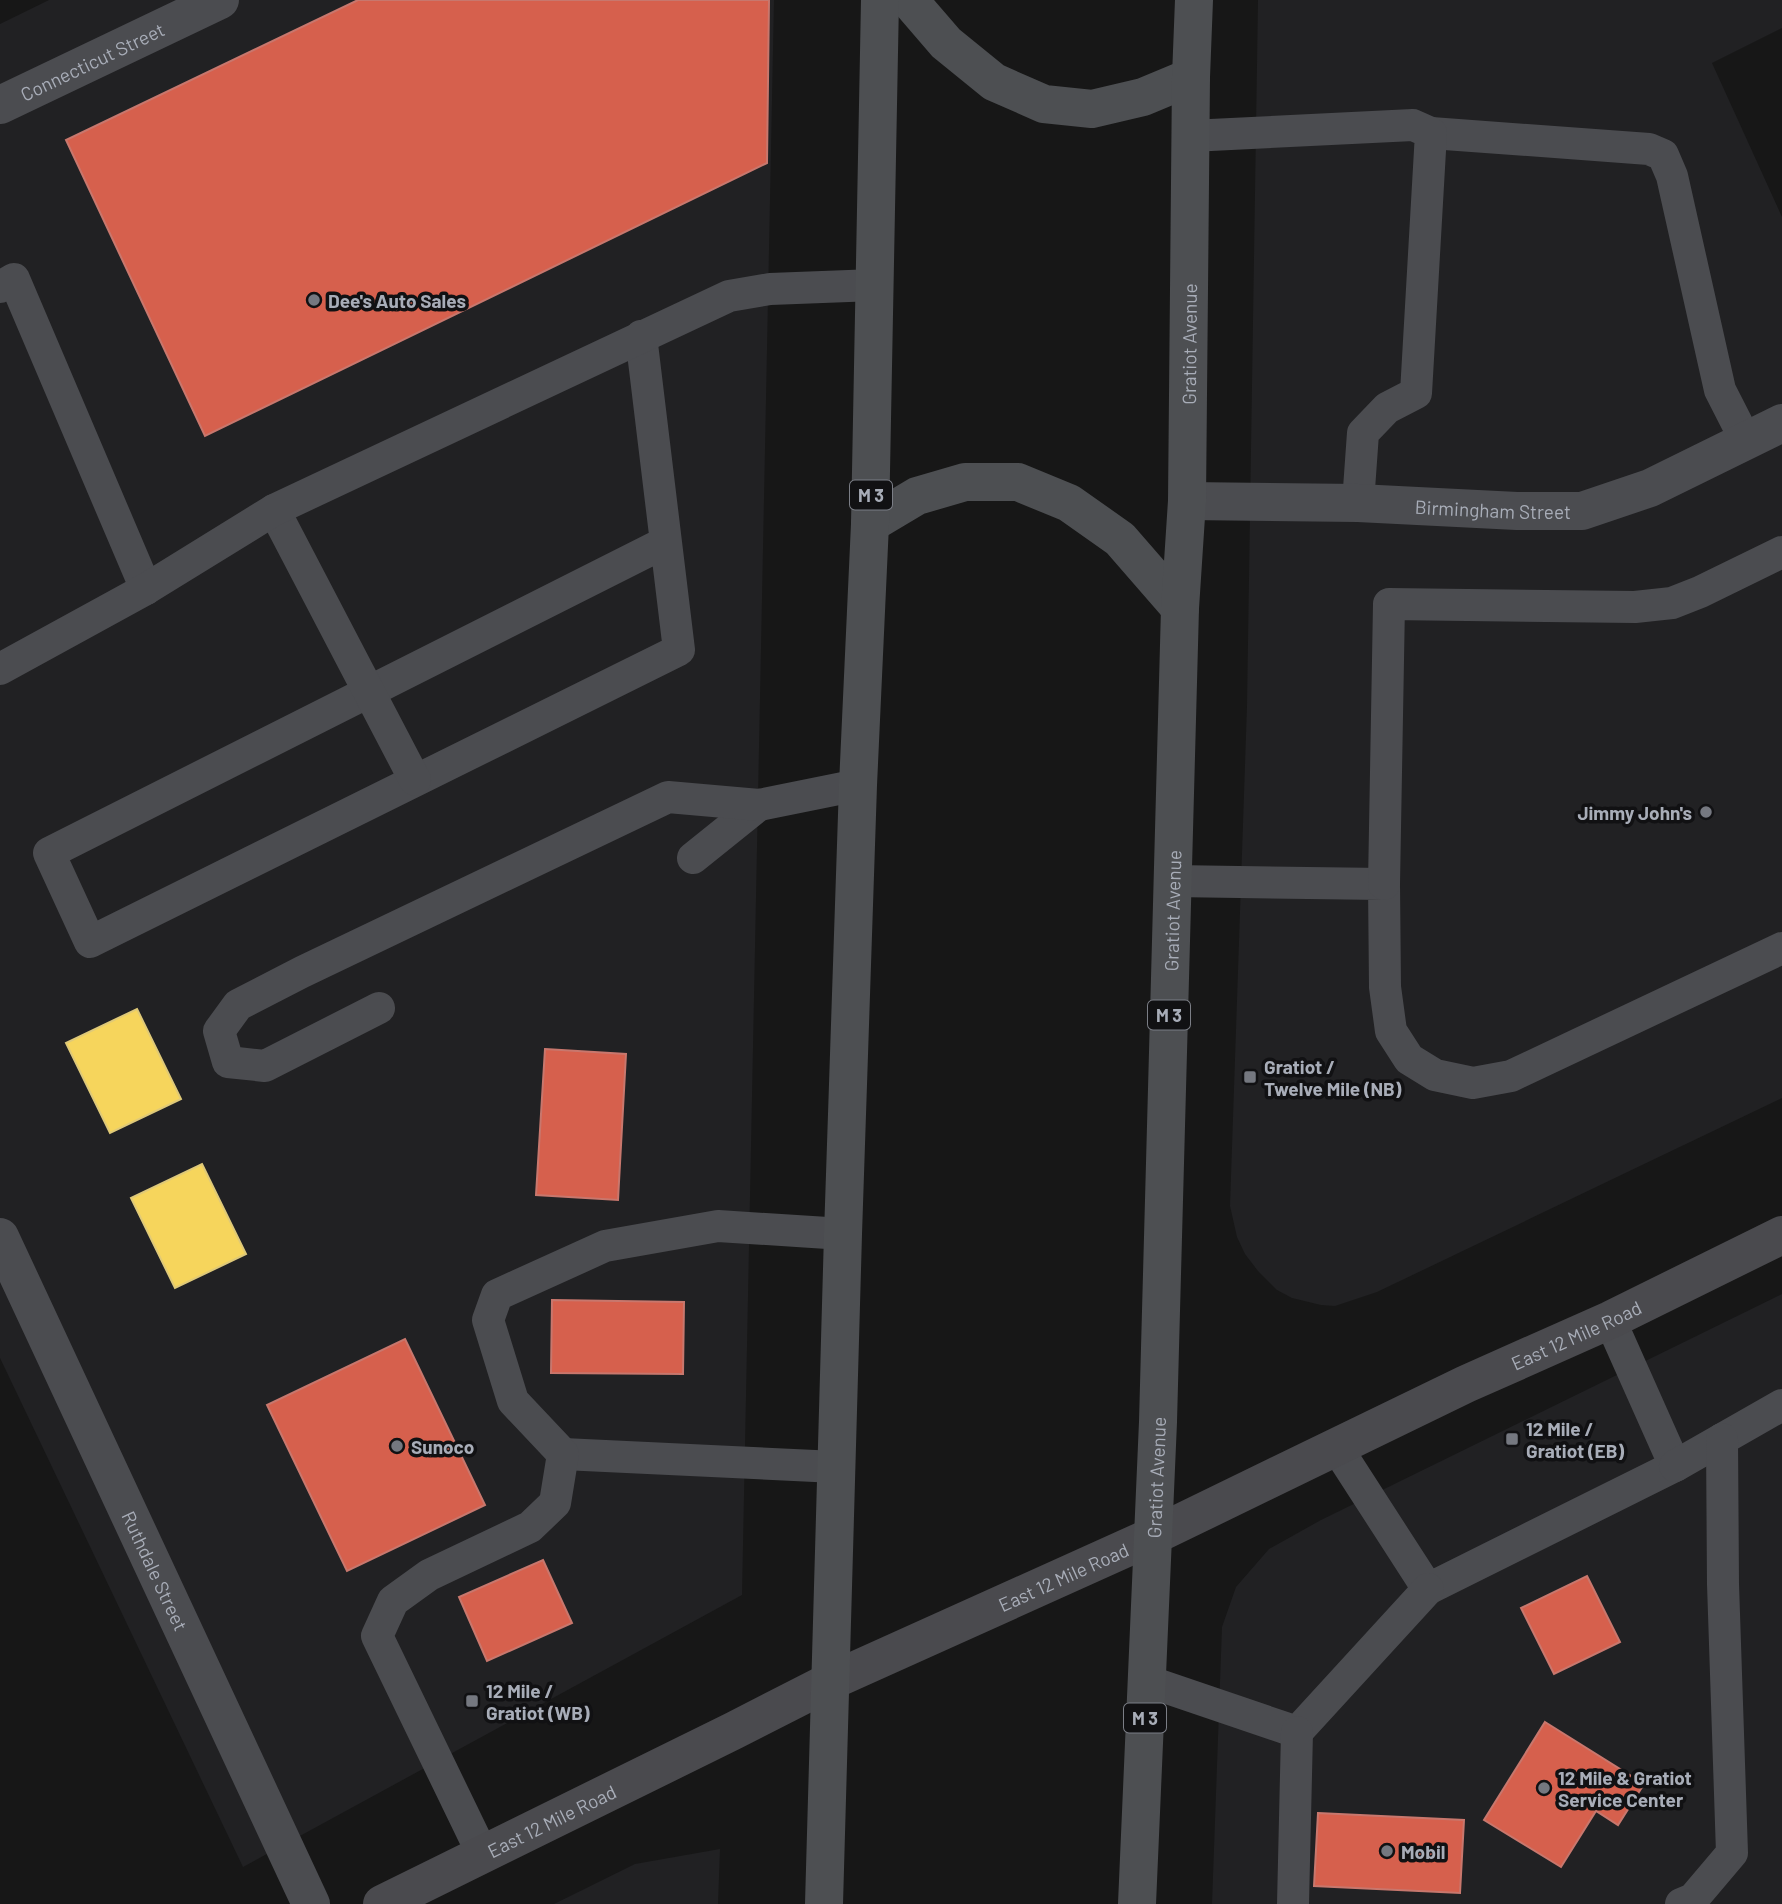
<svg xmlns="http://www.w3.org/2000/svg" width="1782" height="1904" viewBox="0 0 1782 1904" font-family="Barlow,sans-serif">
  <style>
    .built { fill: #212123 }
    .homes { fill: #f6d55c; stroke: #dfc978; stroke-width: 2 }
    .shops { fill: #d6604d; stroke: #c8776d; stroke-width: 2 }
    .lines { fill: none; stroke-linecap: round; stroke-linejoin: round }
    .lane { stroke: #4b4c50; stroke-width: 32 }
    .street { stroke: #4b4c50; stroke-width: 38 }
    .secondary { stroke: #4a4a4e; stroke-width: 38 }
    .primary { stroke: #4d4f52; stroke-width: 38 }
    .poi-dot { fill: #757880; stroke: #111113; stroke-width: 2.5 }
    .labels { text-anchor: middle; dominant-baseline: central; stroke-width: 7; stroke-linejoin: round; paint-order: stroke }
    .shield { fill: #111113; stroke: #7b7e86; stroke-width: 2 }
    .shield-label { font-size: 18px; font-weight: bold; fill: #a8adb8 }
    .street-label { font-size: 19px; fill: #a8adb8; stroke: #111113 }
    .poi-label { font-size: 19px; font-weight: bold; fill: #a8adb8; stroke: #111113; text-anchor: start }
  </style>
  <rect width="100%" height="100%" fill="#171717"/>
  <g class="built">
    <path d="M49,0h725l-32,1595 -499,272 -243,-509v-1334z"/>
    <path d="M1258,0h524v28l-70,35 70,154v881l-405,194 -42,14 -14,-1 -29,-7 -15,-8 -19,-19 -13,-17 -8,-17 -7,-31 17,-500z"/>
    <path d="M1782,1294v610h-570l10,-277 14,-40 33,-38 52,-29z"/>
    <path d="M720,1849l-2,55h-164l81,-40z"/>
  </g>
  <g class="homes">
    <path d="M137,1009l44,90 -71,34 -44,-90z"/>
    <path d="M202,1164l44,90 -71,34 -44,-90z"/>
  </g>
  <g class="shops">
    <path d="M358,0h411l-2,163 -562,273 -139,-296z"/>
    <path d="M545,1049l81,5 -8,146 -82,-5z"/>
    <path d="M552,1300l132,2 -1,72 -132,-1z"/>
    <path d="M405,1339l80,166 -138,66 -80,-166z"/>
    <path d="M543,1560l29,63 -85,38 -28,-64z"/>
    <path d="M1587,1576l33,66 -66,32 -33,-66z"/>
    <path d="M1545,1722l99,62 -26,41 -22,-14 -35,56 -77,-47z"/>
    <path d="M1318,1813l146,7 -4,73 -146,-7z"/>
  </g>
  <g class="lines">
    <g class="lane">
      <path d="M1431,133l218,16 14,6 9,21 48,214 26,51"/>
      <path d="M1190,136l223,-11 18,8 -15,260 -29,15 -24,25 -5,70"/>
      <path d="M0,287l14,-8 132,310"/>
      <path d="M641,336l38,314 -589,292 -41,-89 617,-311"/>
      <path d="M274,510l141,270"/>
      <path d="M0,669l146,-80 128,-79 455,-214 41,-7 105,-4"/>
      <path d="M693,858l66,-53"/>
      <path d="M1173,881l211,3 1,103 6,44 18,28 26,16 38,8 38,-7 271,-128"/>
      <path d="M1384,884l5,-280 246,3 37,-4 28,-11 82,-40"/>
      <path d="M379,1008l-114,58 -37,-4 -9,-31 19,-26 64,-33 366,-175 91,8 99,-20"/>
      <path d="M1337,1448l91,141 247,-123 -65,-146"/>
      <path d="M563,1454l273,13"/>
      <path d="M1675,1466l107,-61"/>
      <path d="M1147,1681l150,51 131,-143"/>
      <path d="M483,1855l-106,-219 16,-35 36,-26 101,-48 25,-24 8,-49 -50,-53 -25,-81 9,-25 108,-49 113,-20 125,8"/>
      <path d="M1293,1904l4,-172"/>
      <path d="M1681,1904l12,-5 39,-46 -9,-269 -1,-145"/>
    </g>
    <g class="street">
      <path id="s1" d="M0,105l220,-105"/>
      <path id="s2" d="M1187,501l171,2 159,8h65l68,-23 132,-65"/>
      <path id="s3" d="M0,1237l311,667"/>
    </g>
    <path class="secondary" id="s4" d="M382,1904l351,-173 96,-49 324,-146 313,-152 144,-64 172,-85"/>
    <g class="primary">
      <path d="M909,0l37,43 48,39 50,22 48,5 51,-12 48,-20"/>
      <path d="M870,524l47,-28 48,-14h53l51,21 51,36 60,69"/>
      <path d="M824,1904l19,-670 15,-449 12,-261 10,-524"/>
      <path id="s5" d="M1137,1904l21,-482 22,-814 7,-107 4,-424 3,-77"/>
    </g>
  </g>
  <g class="poi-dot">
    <circle cx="314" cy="300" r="7"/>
    <circle cx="1706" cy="812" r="7"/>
    <rect x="1243" y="1070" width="14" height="14" rx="3.5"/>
    <rect x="1505" y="1432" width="14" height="14" rx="3.5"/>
    <circle cx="397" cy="1446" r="7"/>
    <rect x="465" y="1694" width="14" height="14" rx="3.5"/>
    <circle cx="1544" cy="1788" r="7"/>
    <circle cx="1387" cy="1851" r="7"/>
  </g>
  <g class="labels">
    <g class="shield">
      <rect x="850" y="480.5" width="42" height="29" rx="5"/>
      <rect x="1148" y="1000.5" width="42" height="29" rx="5"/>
      <rect x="1124" y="1703.5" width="42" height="29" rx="5"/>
    </g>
    <g class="shield-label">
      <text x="871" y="495">M 3</text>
      <text x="1169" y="1015">M 3</text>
      <text x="1145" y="1718">M 3</text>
    </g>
    <g class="street-label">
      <text stroke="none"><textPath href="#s1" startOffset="102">Connecticut Street</textPath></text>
      <text stroke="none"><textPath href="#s5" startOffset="1561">Gratiot Avenue</textPath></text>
      <text stroke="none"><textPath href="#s2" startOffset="306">Birmingham Street</textPath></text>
      <text stroke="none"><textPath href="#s5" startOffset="994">Gratiot Avenue</textPath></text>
      <text stroke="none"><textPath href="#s4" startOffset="1323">East 12 Mile Road</textPath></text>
      <text stroke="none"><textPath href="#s5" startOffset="427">Gratiot Avenue</textPath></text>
      <text stroke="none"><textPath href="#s3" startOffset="368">Ruthdale Street</textPath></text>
      <text stroke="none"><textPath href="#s4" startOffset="756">East 12 Mile Road</textPath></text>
      <text stroke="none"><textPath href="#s4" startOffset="189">East 12 Mile Road</textPath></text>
    </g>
    <g class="poi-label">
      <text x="328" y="300">Dee's Auto Sales</text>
      <text x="1692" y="812" text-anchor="end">Jimmy John's</text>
      <text x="1264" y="1066">Gratiot /<tspan x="1264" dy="22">Twelve Mile (NB)</tspan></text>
      <text x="1526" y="1428">12 Mile /<tspan x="1526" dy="22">Gratiot (EB)</tspan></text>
      <text x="411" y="1446">Sunoco</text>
      <text x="486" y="1690">12 Mile /<tspan x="486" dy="22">Gratiot (WB)</tspan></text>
      <text x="1558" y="1777">12 Mile &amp; Gratiot<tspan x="1558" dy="22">Service Center</tspan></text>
      <text x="1401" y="1851">Mobil</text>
    </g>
  </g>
</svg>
